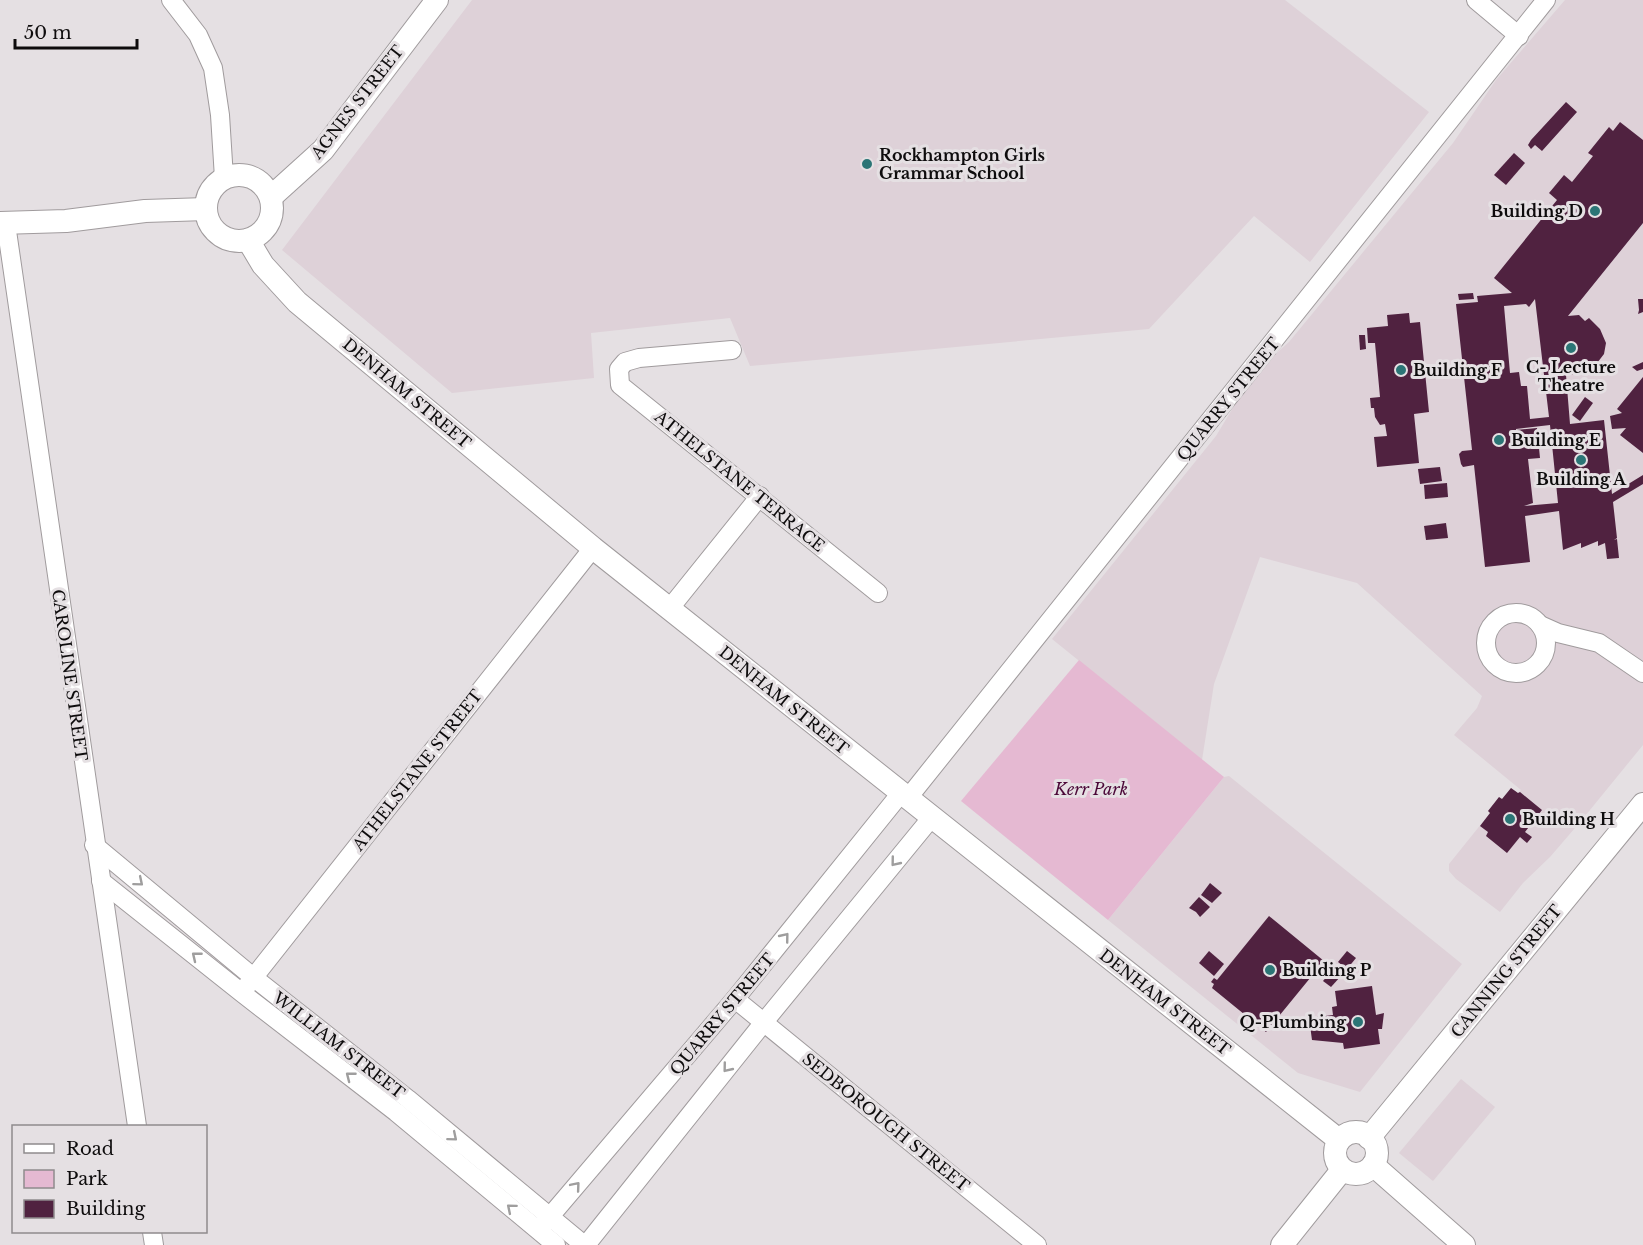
<svg xmlns="http://www.w3.org/2000/svg" width="1643" height="1245" viewBox="0 0 1643 1245" font-family="'Libre Baskerville',serif">
  <style>
    .built { fill: #ded1d8 }
    .park { fill: #e5b9d2 }
    .building { fill: #502240; fill-rule: evenodd }
    .lines { fill: none; stroke-linecap: round; stroke-linejoin: round }
    .minor-casing { stroke: #a09b9d; stroke-width: 20 }
    .tertiary-casing { stroke: #a09b9d; stroke-width: 24 }
    .minor { stroke: #fff; stroke-width: 18 }
    .tertiary { stroke: #fff; stroke-width: 22 }
    .oneway { stroke: #9f9e9e }
    .poi-dot { fill: #2b7576; stroke: #e5e0e3; stroke-width: 2 }
    .labels { text-anchor: middle; dominant-baseline: central; stroke-width: 6; stroke-linejoin: round; paint-order: stroke }
    .street-label { font-size: 16px; fill: #0e0c0d; stroke: #e5e0e3 }
    .poi-label { font-size: 16px; font-weight: bold; fill: #0e0c0d; stroke: #e5e0e3; text-anchor: start }
    .park-label { font-size: 16px; font-style: italic; fill: #4b0838; stroke: #e5e0e3 }
  </style>
  <rect width="100%" height="100%" fill="#e5e0e3"/>
  <g class="built">
    <path d="M472,0h813l144,112 -119,150 -56,-46 -105,113 -399,37 -20,-48 -139,15 3,45 -142,15 -170,-143z"/>
    <path d="M1565,0h78v745l-62,76 -31,36 -27,26 -23,29 -44,-33 -7,-8v-7l41,-51 -2,-2 11,-14 3,2 9,-11 7,5 3,-3 -67,-55 23,-27 5,-12 -125,-113 -97,-26 -46,127 -12,76 -150,-121 164,-203 18,-30 36,-47 19,-17 164,-199 43,-63z"/>
    <path d="M1229,776l233,188 -102,128 -62,-19 -190,-153 116,-143z"/>
    <path d="M1461,1079l34,28 -62,74 -34,-28z"/>
  </g>
  <path class="park" d="M1079,660l145,117 -116,143 -147,-119z"/>
  <g class="building">
    <path d="M1566,102l11,10 -35,39 -7,-6 -4,4 -3,-4 3,-5z"/>
    <path d="M1620,122l23,18v83l-75,93 11,-1 6,6 4,-3 11,11 6,14 -2,11 -10,13 -5,-1 -2,4 -2,1v2l-19,2 4,49 34,-4 8,74 31,-19v9l-30,18 4,36 -3,2 3,-1 2,19 -12,1 -2,-16 -7,3v-5l-17,7v-5l-18,7 -4,-39 -34,5 5,46 -45,5 -11,-102 -11,2 -2,-3 -2,-10 3,-3 10,-1 -16,-146 22,-2 -1,-6 35,-3 -18,-15 63,-78 -8,-7 15,-18 8,7 21,-26 -5,-3 21,-26 4,4zM1535,299l14,118 -19,2 -3,-33h-6l-2,-14 -9,1 -6,-67 22,-2 3,3zM1550,425l8,78 -34,3 9,-3 -5,-44 12,-1 -3,-30 -21,2v-1z"/>
    <path d="M1514,153l11,10 -19,22 -12,-10z"/>
    <path d="M1473,293l1,6 -15,1 -1,-6z"/>
    <path d="M1638,299h5v13l-5,2 1,-4z"/>
    <path d="M1409,313l1,10 10,-1 9,90 -15,2 5,49 -42,4 -3,-30 13,-1 -2,-12 -5,1 -5,-8 -1,-9h-3l-1,-10 10,-1 -5,-54h-7l-1,-15 21,-2 -1,-11z"/>
    <path d="M1359,335h6l1,14 -6,1z"/>
    <path d="M1643,362v7l-6,2 -5,-4z"/>
    <path d="M1643,377v76l-23,-18 6,-7 -14,1 -2,-13 12,-3 -5,-4z"/>
    <path d="M1585,397l8,6 -13,18 -8,-6z"/>
    <path d="M1440,467l2,14 -22,3 -2,-15z"/>
    <path d="M1447,483l1,14 -23,2 -1,-14z"/>
    <path d="M1446,523l2,15 -22,2 -2,-14z"/>
    <path d="M1511,788l7,5 2,-1 22,18 -17,22 7,5 -5,6 -7,-6 -13,16 -21,-17 2,-4 -8,-6 10,-13 -2,-2 11,-14 3,2z"/>
    <path d="M1210,883l12,10 -10,10 -11,-8z"/>
    <path d="M1199,897l11,10 -10,10 -4,-5 -7,-4z"/>
    <path d="M1269,916l55,45 -58,71 -54,-44 2,-4 -3,-2 3,-4 3,2z"/>
    <path d="M1209,951l15,13 -10,12 -15,-13z"/>
    <path d="M1347,951l9,7 -9,11 -9,-7z"/>
    <path d="M1333,969l8,7 -10,11 -8,-6z"/>
    <path d="M1372,986l4,29 8,-2 -2,16h-4l2,15 -36,5 -1,-6 -31,-3 -3,-22 24,-3 -1,-8 5,-1 -2,-15z"/>
  </g>
  <g class="lines">
    <g class="minor-casing">
      <g id="minor">
        <path d="M171,0l27,35 15,33 7,47 4,63"/>
        <path d="M1476,0l43,36"/>
        <path d="M6,224l131,902"/>
        <path d="M732,350l-93,8 -14,4 -6,7 1,16 258,208"/>
        <path d="M670,608l90,-112"/>
        <circle cx="1516" cy="643" r="30"/>
        <path d="M1540,625l18,8 41,10 44,30"/>
        <path d="M908,798l638,-798"/>
        <path d="M94,845l159,132 155,122 176,146"/>
        <path d="M101,881l141,112 154,119 160,133"/>
        <path d="M246,987l347,-439"/>
        <path d="M735,999l302,246"/>
        <path d="M541,1227l194,-228 166,-206"/>
        <path d="M152,1232l2,13"/>
        <path d="M586,1245l178,-223 168,-205"/>
      </g>
    </g>
    <g class="tertiary-casing">
      <g id="tertiary">
        <circle cx="239" cy="208" r="33"/>
        <path d="M271,197l52,-47 114,-150"/>
        <path d="M0,223l66,-2 79,-10 61,-2"/>
        <path d="M248,240l15,25 34,37 296,246 746,592"/>
        <circle cx="1356" cy="1153" r="21"/>
        <path d="M1369,1138l274,-334"/>
        <path d="M1373,1165l91,80"/>
        <path d="M1282,1245l60,-75"/>
      </g>
    </g>
    <use href="#minor" class="minor"/>
    <use href="#tertiary" class="tertiary"/>
  </g>
  <defs><path id="oneway-chevron" d="M-2-3.5L2.5 0L-2 3.5" fill="none" stroke-width="1.6" stroke-linecap="round" stroke-linejoin="round" transform="scale(1.5)"/></defs>
  <g class="oneway">
    <use href="#oneway-chevron" transform="translate(895 862) rotate(129)"/>
    <use href="#oneway-chevron" transform="translate(139 882) rotate(40)"/>
    <use href="#oneway-chevron" transform="translate(785 937) rotate(-51)"/>
    <use href="#oneway-chevron" transform="translate(196 956) rotate(-141)"/>
    <use href="#oneway-chevron" transform="translate(727 1068) rotate(129)"/>
    <use href="#oneway-chevron" transform="translate(350 1076) rotate(-142)"/>
    <use href="#oneway-chevron" transform="translate(453 1137) rotate(40)"/>
    <use href="#oneway-chevron" transform="translate(576 1186) rotate(-50)"/>
    <use href="#oneway-chevron" transform="translate(511 1208) rotate(-140)"/>
  </g>
  <g class="poi-dot">
    <circle cx="867" cy="164" r="6"/>
    <circle cx="1595" cy="211" r="6"/>
    <circle cx="1571" cy="348" r="6"/>
    <circle cx="1401" cy="370" r="6"/>
    <circle cx="1499" cy="440" r="6"/>
    <circle cx="1581" cy="460" r="6"/>
    <circle cx="1510" cy="819" r="6"/>
    <circle cx="1270" cy="970" r="6"/>
    <circle cx="1358" cy="1022" r="6"/>
  </g>
  <g class="labels">
    <g class="street-label">
      <text transform="translate(357 102) rotate(-52)">AGNES STREET</text>
      <text transform="translate(407 393) rotate(40)">DENHAM STREET</text>
      <text transform="translate(1228 399) rotate(-51)">QUARRY STREET</text>
      <text transform="translate(740 481) rotate(39)">ATHELSTANE TERRACE</text>
      <text transform="translate(70 675) rotate(82)">CAROLINE STREET</text>
      <text transform="translate(784 700) rotate(39)">DENHAM STREET</text>
      <text transform="translate(417 770) rotate(-52)">ATHELSTANE STREET</text>
      <text transform="translate(1506 971) rotate(-51)">CANNING STREET</text>
      <text transform="translate(1165 1002) rotate(38)">DENHAM STREET</text>
      <text transform="translate(722 1014) rotate(-50)">QUARRY STREET</text>
      <text transform="translate(339 1045) rotate(38)">WILLIAM STREET</text>
      <text transform="translate(886 1122) rotate(39)">SEDBOROUGH STREET</text>
    </g>
    <g class="poi-label">
      <text x="879" y="155">Rockhampton Girls<tspan x="879" dy="18">Grammar School</tspan></text>
      <text x="1583" y="211" text-anchor="end">Building D</text>
      <text x="1571" y="367" text-anchor="middle">C- Lecture<tspan x="1571" dy="18">Theatre</tspan></text>
      <text x="1413" y="370">Building F</text>
      <text x="1511" y="440">Building E</text>
      <text x="1581" y="479" text-anchor="middle">Building A</text>
      <text x="1522" y="819">Building H</text>
      <text x="1282" y="970">Building P</text>
      <text x="1346" y="1022" text-anchor="end">Q-Plumbing</text>
    </g>
    <g class="park-label">
      <text x="1091" y="789">Kerr Park</text>
    </g>
  </g>
  <rect x="12" y="1125" width="195" height="108" fill="#e5e0e3" stroke="#8f8b8d" stroke-width="1.5"/>
  <rect x="24" y="1144" width="30" height="9" fill="#ffffff" stroke="#8f8b8d" stroke-width="1.5"/>
  <text x="66" y="1155" font-size="18" fill="#0e0c0d">Road</text>
  <rect x="24" y="1170" width="30" height="18" fill="#e5b9d2" stroke="#8f8b8d" stroke-width="1.5"/>
  <text x="66" y="1185" font-size="18" fill="#0e0c0d">Park</text>
  <rect x="24" y="1200" width="30" height="18" fill="#502240" stroke="#8f8b8d" stroke-width="1.5"/>
  <text x="66" y="1215" font-size="18" fill="#0e0c0d">Building</text>
  <path d="M15 39v9h122v-9" fill="none" stroke="#0e0c0d" stroke-width="3"/>
  <text x="24" y="39" font-size="18" fill="#0e0c0d" stroke="#e5e0e3" stroke-width="4.5" paint-order="stroke">50 m</text>
</svg>
